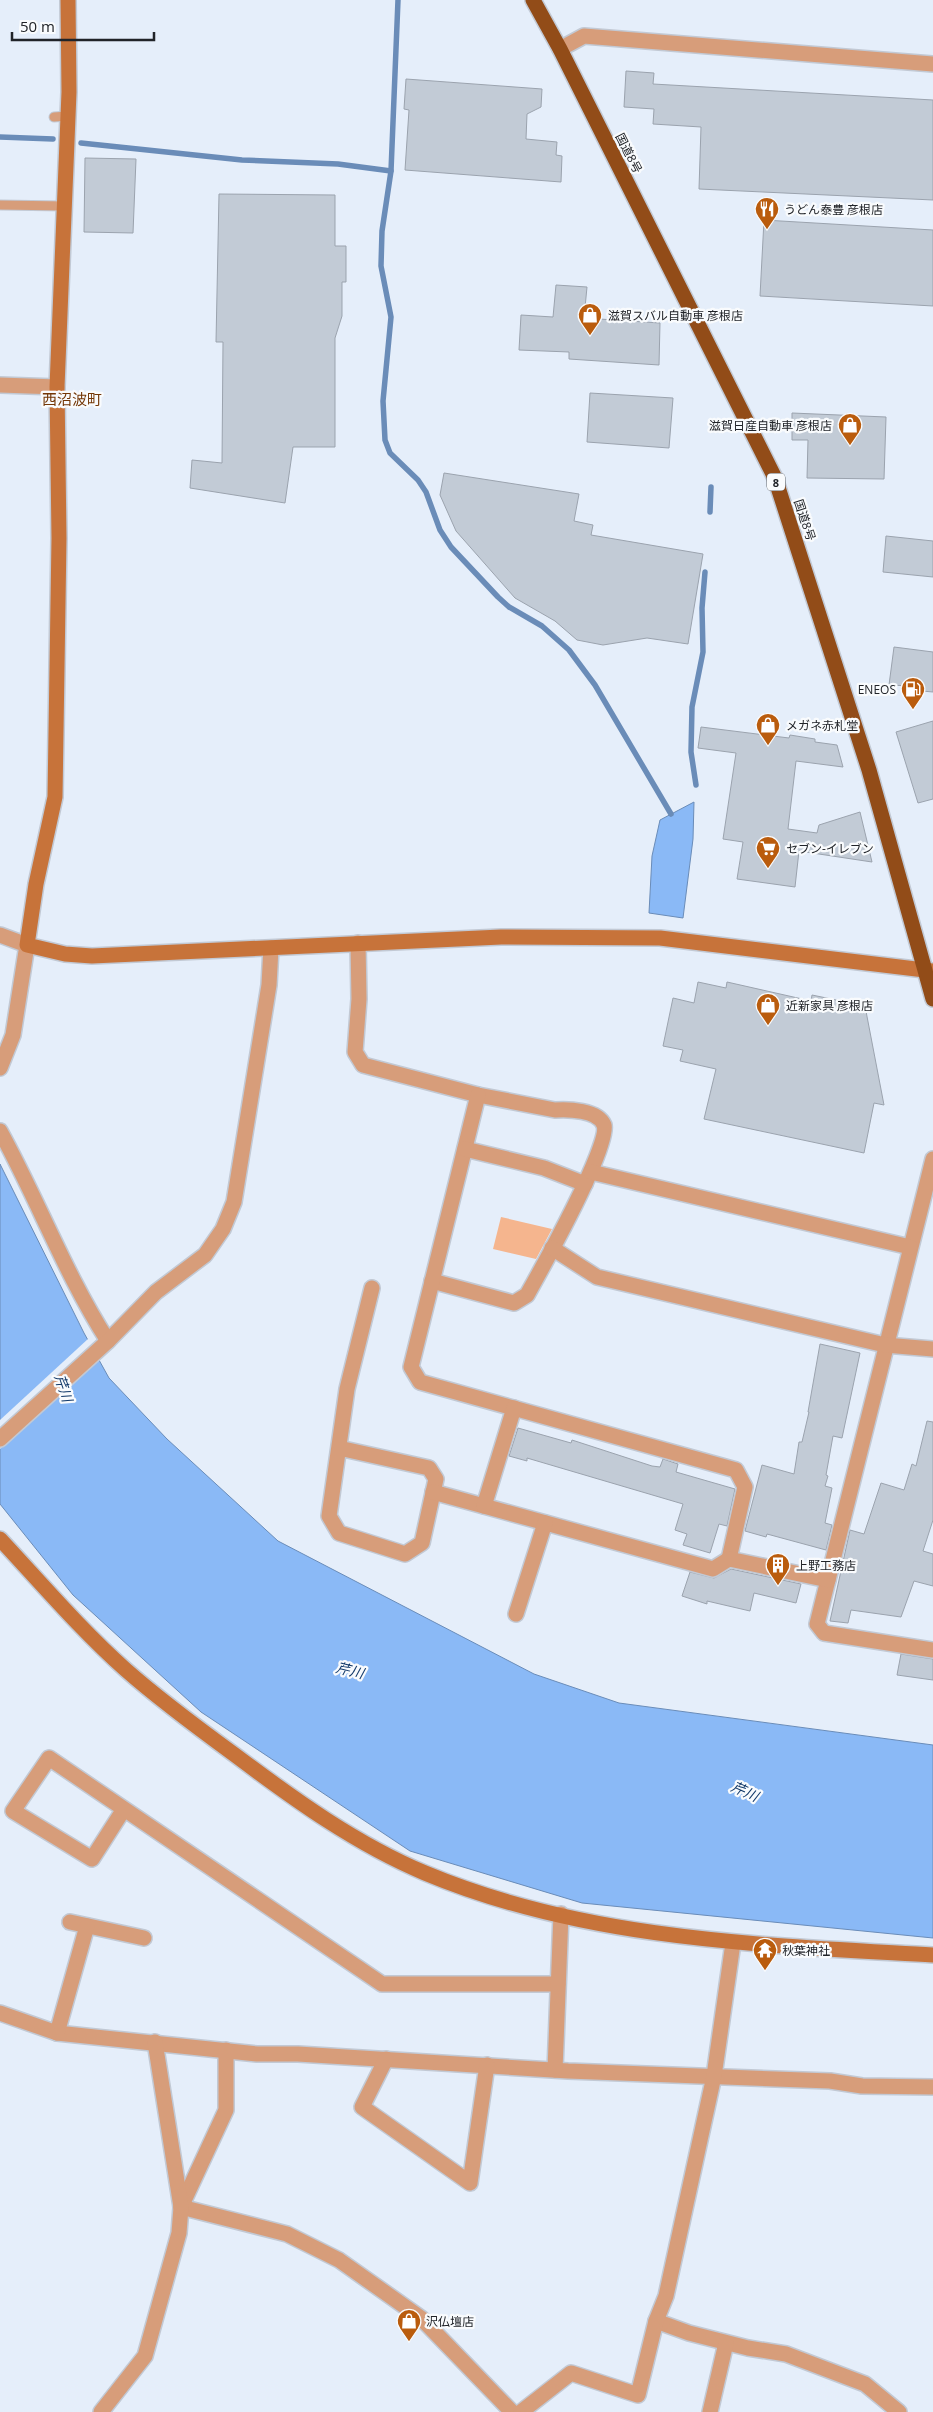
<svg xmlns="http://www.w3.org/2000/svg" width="933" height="2412" viewBox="0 0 933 2412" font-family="'Open Sans','Noto Sans JP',sans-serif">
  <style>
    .green { fill: #f5b58e }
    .water { fill: #8ab9f6; stroke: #6a8cb8 }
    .pier { fill: #e5eefa }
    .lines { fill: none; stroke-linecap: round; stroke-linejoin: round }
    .stream { stroke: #6a8cb8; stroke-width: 5.5 }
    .building { fill: #c2cbd6; stroke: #9ba3ae }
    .lane-casing { stroke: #c2c9d4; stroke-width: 11 }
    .street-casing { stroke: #c2c9d4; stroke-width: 18 }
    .secondary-casing { stroke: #c2c9d4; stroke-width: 18 }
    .highway-casing { stroke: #c2c9d4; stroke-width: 18 }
    .lane { stroke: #d79d7a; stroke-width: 9 }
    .street { stroke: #d79d7a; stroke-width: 15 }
    .secondary { stroke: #c7733a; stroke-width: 15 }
    .highway { stroke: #924c18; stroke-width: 15 }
    .labels { text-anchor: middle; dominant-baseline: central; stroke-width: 4.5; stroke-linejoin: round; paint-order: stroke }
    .shield { fill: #f9fbfd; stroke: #616468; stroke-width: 1 }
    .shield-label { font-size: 11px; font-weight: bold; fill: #202328 }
    .street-label { font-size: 12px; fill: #202328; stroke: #f9fbfd }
    .poi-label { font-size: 12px; fill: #202328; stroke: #f9fbfd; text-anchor: start }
    .water-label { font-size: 14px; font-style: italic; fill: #133a6a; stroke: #f9fbfd }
    .quarter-label { font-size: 15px; fill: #733707; stroke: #f9fbfd }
  </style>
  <rect width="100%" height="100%" fill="#e5eefa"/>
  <path class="green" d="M501,1217l51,12 -16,30 -43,-10z"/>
  <g class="water">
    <path d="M694,802l-1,37 -10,79 -34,-5 3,-57 8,-36z"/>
    <path d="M0,1164l84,169 25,45 58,61 111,102 256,133 85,29 314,42v193l-351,-35 -172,-52 -209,-139 -128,-117 -73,-91z"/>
  </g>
  <path class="pier" d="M89,1338l11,18 -100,93v-29z"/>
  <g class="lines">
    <g class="stream">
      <path d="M398,0l-7,171 -9,60 -1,35 10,51 -8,84 2,39 5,13 28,27 8,12 14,38 11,17 47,50 11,10 33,19 27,24 26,35 76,129"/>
      <path d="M0,137l53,2"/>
      <path d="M81,143l161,17 96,4 53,7"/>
      <path d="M710,512l1,-25"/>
      <path d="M696,785l-5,-33 1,-45 11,-55 -1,-44 3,-36"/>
    </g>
  </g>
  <g class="building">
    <path d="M626,71l28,2 -1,11 280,16v100l-234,-11 2,-62 -48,-3 1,-15 -30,-2z"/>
    <path d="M406,79l136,10 -1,18 -14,7 -1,25 31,3 -1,13 6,1 -1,26 -156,-12 4,-60 -5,-1z"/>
    <path d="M85,158l51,1 -3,74 -49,-1z"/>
    <path d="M219,194l116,1v51h11v36h-4v34l-7,22v109h-42l-8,56 -95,-15 2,-28 30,3 1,-121h-7z"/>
    <path d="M764,220l169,10v76l-173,-10z"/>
    <path d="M556,285l31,2 -3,31 76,5 -1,42 -90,-6v-7l-50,-2 2,-35 32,2z"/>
    <path d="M590,393l83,5 -4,50 -82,-6z"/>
    <path d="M792,413l94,4 -2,62 -77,-1 1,-38h-16z"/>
    <path d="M444,473l135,21 -5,27 19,4 -2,10 112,19 -15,90 -41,-6 -44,7 -26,-5 -22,-19 -40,-23 -59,-67 -16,-36z"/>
    <path d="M886,536l47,5v36l-50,-5z"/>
    <path d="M894,647l39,5v40l-22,-2v-4l-22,-1z"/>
    <path d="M933,721v78l-15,4 -22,-71z"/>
    <path d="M701,727l88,11 1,-3 25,4v3l22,3 6,22 -47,-6 -8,68 29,4 2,-8 41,-13 12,50 -73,-11 -4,36 -58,-8 6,-37 -20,-3 13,-86 -38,-5z"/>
    <path d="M698,982l28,6 1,-6 84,19 1,-6 53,11 19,99 -10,-2 -10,50 -160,-34 12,-50 -36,-8 3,-11 -20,-4 10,-48 21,5z"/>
    <path d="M820,1344l40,9 -18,85 -9,-2 -7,39 2,1 -3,10 7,2 -7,35 7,2 -6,25 -59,-16 -1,3 -21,-6 17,-66 32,9 5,-32h3l7,-30h-1z"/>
    <path d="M927,1421l6,1v98l-10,31 10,3v32l-19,-5 -13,36 -50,-7 -3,13 -18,-2 20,-91 14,4 17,-51 23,7 8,-26 4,2z"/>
    <path d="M518,1428l53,15 1,-3 80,26 8,1 3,-8 15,5 -2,8 59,17 -8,37 -8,-2 -9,29 -27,-8 4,-11 -12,-4 8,-26 -156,-46v3l-18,-5z"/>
    <path d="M731,1569l70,15 -5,19 -42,-10 -4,18 -43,-10v3l-25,-8 8,-24 24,6z"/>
    <path d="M901,1654l32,5v21l-36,-5z"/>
  </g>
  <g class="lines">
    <g class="lane-casing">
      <g id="lane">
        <path d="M54,117l14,-1"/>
        <path d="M0,205l64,1"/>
      </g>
    </g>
    <g class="street-casing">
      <g id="street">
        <path d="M560,49l24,-13 349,28"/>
        <path d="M0,385l57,2"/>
        <path d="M0,935l27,10 -14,90 -13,33"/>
        <path d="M358,943l1,56 -4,53 8,13 115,30 77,15c13,-1 43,0 49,15 7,20 -63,145 -77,170l-13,8 -82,-22"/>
        <path d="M478,1095l-67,272 9,15 316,88 9,17 -16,72"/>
        <path d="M0,1131c38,69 65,143 108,210"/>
        <path d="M465,1149l79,19 41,16"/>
        <path d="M933,1159l-116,465 7,9 109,17"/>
        <path d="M591,1172l319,75"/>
        <path d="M552,1248l45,29 288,68 48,4"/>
        <path d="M0,1439l108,-98 48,-49 49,-37 18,-26 11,-27 35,-217 2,-37"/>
        <path d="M339,1448l90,20 7,11 -14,64 -17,11 -66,-21 -10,-17 18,-127 25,-101"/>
        <path d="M433,1492l280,77 16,-10 99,21"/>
        <path d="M484,1506l30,-98"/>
        <path d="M516,1614l29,-91"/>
        <path d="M124,1809l-32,50 -79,-48 36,-53 333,226h176"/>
        <path d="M70,1922l74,16"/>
        <path d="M0,2013l57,20 200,21h41l270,17 262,10 32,5 71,1"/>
        <path d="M57,2033l30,-107"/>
        <path d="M386,2059l-24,48 108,76 17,-118"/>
        <path d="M555,2070l6,-156"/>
        <path d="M181,2207l106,27 52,26 82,58 91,94"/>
        <path d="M181,2207l45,-97v-60"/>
        <path d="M656,2321l33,12 59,15 38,6 79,30 34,28"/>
        <path d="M101,2412l44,-56 34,-123 2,-26 -26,-165"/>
        <path d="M521,2412l50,-39 67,22 18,-74 10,-25 48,-220 19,-133"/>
        <path d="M710,2412l16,-69"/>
      </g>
    </g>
    <g class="secondary-casing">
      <g id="secondary">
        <path d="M68,0l1,92 -12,295 2,151 -4,259 -19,87 -9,61 38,9 27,2 409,-19 159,1 273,33"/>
        <path d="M0,1539c41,44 81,91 126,131 34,30 72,58 109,85 60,45 121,89 190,118 160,67 337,72 508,82"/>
      </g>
    </g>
    <g class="highway-casing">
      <path id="highway" d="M533,0l27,49 215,429 94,292 64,229"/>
    </g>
    <use href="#lane" class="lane"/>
    <use href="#street" class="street"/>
    <use href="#secondary" class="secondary"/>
    <use href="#highway" class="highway"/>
  </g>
  <defs>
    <g id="restaurant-pin" transform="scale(1.25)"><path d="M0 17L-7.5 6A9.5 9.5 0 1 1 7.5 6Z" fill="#ba5c0d" stroke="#f9fbfd"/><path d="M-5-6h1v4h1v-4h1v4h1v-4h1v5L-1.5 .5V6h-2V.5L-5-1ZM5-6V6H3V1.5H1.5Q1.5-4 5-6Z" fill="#fff"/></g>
    <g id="shop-pin" transform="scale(1.25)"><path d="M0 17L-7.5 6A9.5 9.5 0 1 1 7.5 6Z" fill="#ba5c0d" stroke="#f9fbfd"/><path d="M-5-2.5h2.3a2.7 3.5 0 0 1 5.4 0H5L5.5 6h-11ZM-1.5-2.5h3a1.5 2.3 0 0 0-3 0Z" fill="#fff"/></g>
    <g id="fuel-pin" transform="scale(1.25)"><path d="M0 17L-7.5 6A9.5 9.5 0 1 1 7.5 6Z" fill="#ba5c0d" stroke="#f9fbfd"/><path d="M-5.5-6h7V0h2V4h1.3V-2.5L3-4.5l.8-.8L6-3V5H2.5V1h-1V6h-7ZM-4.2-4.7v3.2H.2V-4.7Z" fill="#fff"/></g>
    <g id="supermarket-pin" transform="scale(1.25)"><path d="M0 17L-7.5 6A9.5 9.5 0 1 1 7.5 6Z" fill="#ba5c0d" stroke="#f9fbfd"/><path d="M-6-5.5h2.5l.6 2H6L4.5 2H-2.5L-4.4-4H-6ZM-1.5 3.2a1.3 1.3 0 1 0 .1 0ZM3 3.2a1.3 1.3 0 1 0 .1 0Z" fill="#fff"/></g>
    <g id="building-pin" transform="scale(1.25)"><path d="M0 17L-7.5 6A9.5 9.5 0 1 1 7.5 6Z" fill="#ba5c0d" stroke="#f9fbfd"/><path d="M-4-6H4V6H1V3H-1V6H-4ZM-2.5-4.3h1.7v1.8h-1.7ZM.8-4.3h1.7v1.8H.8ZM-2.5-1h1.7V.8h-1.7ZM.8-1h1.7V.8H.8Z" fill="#fff"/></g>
    <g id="temple-pin" transform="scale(1.25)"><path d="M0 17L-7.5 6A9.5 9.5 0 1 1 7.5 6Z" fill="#ba5c0d" stroke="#f9fbfd"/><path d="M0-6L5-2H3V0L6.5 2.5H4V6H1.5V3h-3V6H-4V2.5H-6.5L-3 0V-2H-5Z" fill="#fff"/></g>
  </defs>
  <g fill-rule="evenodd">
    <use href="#restaurant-pin" x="767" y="209"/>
    <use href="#shop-pin" x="590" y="315"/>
    <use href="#shop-pin" x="850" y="425"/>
    <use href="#fuel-pin" x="913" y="689"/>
    <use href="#shop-pin" x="768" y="725"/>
    <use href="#supermarket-pin" x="768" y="848"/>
    <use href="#shop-pin" x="768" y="1005"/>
    <use href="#building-pin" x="778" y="1565"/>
    <use href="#temple-pin" x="765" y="1950"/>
    <use href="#shop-pin" x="409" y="2321"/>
  </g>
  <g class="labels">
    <rect class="shield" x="767" y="473.5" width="18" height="17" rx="4"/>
    <g class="shield-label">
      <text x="776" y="482">8</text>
    </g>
    <g class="street-label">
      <text transform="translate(629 153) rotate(63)">国道8号</text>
      <text transform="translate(805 520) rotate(72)">国道8号</text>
    </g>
    <g class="poi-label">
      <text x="784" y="209">うどん泰豊 彦根店</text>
      <text x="608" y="315">滋賀スバル自動車 彦根店</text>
      <text x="832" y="425" text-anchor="end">滋賀日産自動車 彦根店</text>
      <text x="896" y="689" text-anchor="end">ENEOS</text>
      <text x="786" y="725">メガネ赤札堂</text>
      <text x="786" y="848">セブン-イレブン</text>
      <text x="786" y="1005">近新家具 彦根店</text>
      <text x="796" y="1565">上野工務店</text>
      <text x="782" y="1950">秋葉神社</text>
      <text x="426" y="2321">沢仏壇店</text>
    </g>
    <g class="water-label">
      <text transform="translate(64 1388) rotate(71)">芹川</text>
      <text transform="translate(350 1670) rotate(14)">芹川</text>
      <text transform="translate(745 1791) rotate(24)">芹川</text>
    </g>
    <g class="quarter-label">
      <text x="72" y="399">西沼波町</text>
    </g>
  </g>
  <path d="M12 32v8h142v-8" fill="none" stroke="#202328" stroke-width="2.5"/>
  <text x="20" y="32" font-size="15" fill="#202328" stroke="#f9fbfd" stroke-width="4" paint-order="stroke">50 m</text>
</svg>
